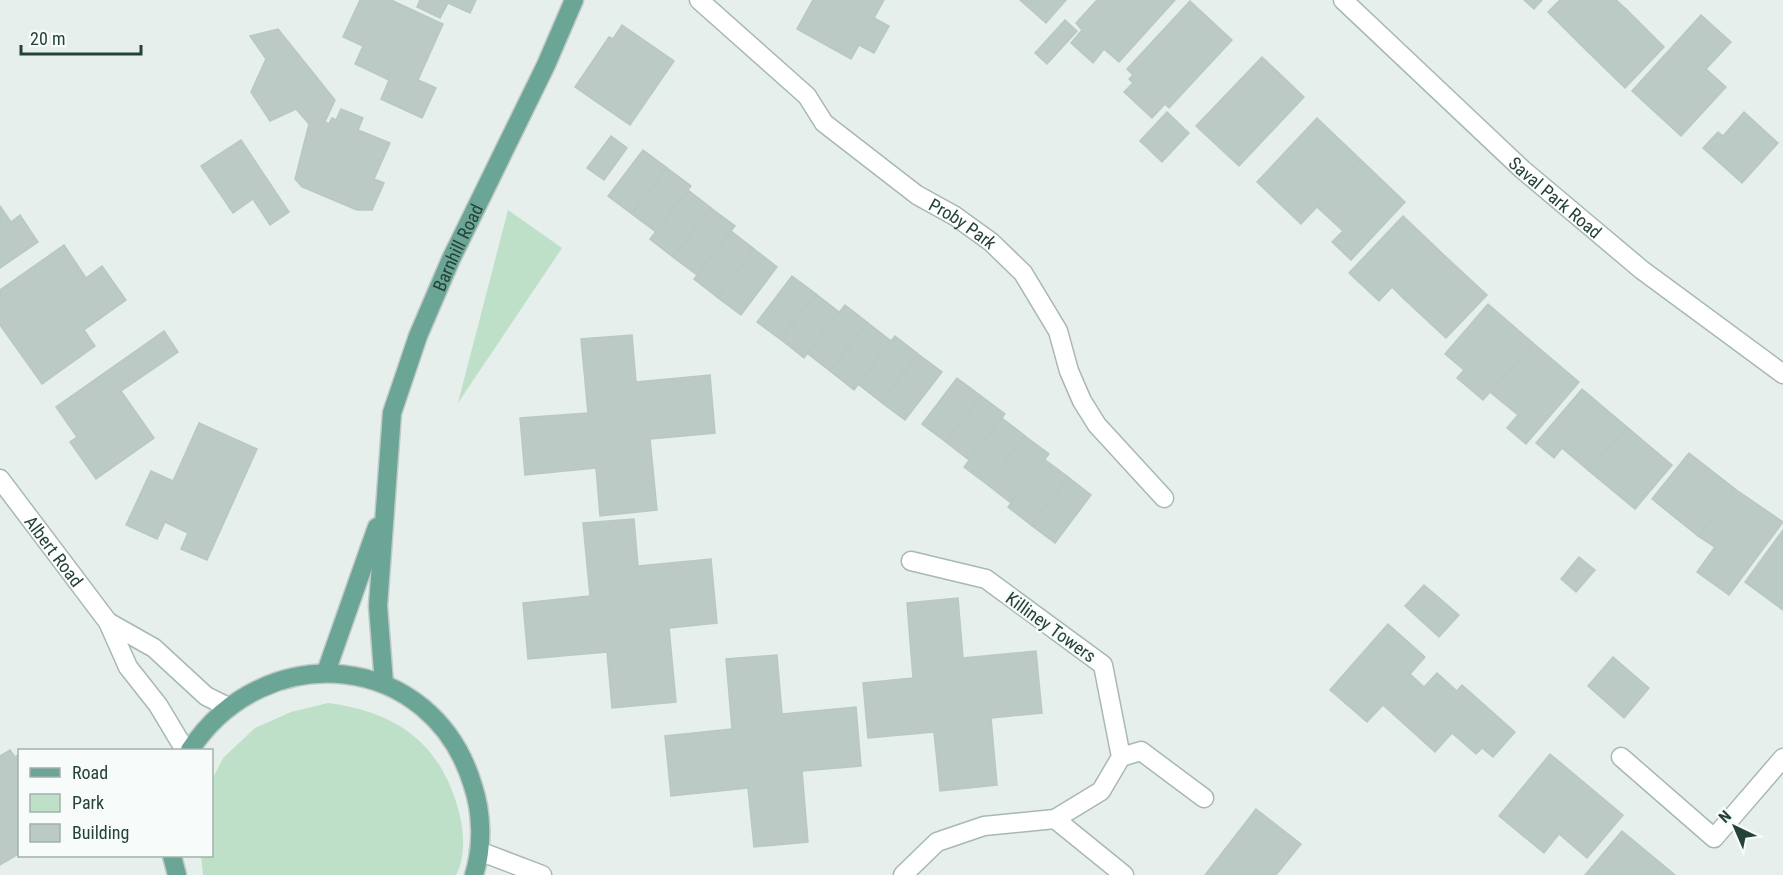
<svg xmlns="http://www.w3.org/2000/svg" width="1783" height="875" viewBox="0 0 1783 875" font-family="'Roboto Condensed',sans-serif">
  <style>
    .green { fill: #bfe0c8 }
    .building { fill: #bbcac4; stroke: #b8c9c2; stroke-width: 1.5 }
    .lines { fill: none; stroke-linecap: round; stroke-linejoin: round }
    .minor-casing { stroke: #a8b8b2; stroke-width: 21 }
    .major-casing { stroke: #c2cac8; stroke-width: 21 }
    .minor { stroke: #fff; stroke-width: 18 }
    .major { stroke: #6aa596; stroke-width: 18 }
    .labels { text-anchor: middle; dominant-baseline: central; stroke-width: 4.5; stroke-linejoin: round; paint-order: stroke }
    .street-label { font-size: 18px; fill: #24423a; stroke: #f7fbf9 }
  </style>
  <rect width="100%" height="100%" fill="#e6efeb"/>
  <g class="green">
    <path d="M508,210l54,38 -104,155z"/>
    <path d="M328,703c69,9 113,40 131,109 5,19 7,45 -3,63h-253l-2,-19h11v-76l11,-22 32,-30 36,-16z"/>
  </g>
  <g class="building">
    <path d="M360,0h31l52,24 -25,56 18,8 -14,30 -41,-19 8,-19 -34,-16 8,-18 -20,-9z"/>
    <path d="M420,0h56l-6,13 -22,-10 -8,15 -23,-11z"/>
    <path d="M813,0h71l-10,18 15,8 -15,27 -15,-8 -8,14 -54,-30z"/>
    <path d="M1020,0h46l-20,23z"/>
    <path d="M1097,0h78l-56,62 -15,-13 -11,14 -22,-20 11,-13 -6,-7z"/>
    <path d="M1524,0h18l-8,9z"/>
    <path d="M1560,0h56l10,9 -40,41 -38,-38z"/>
    <path d="M1190,1l42,39 -63,68 -4,-4 -13,14 -28,-26 9,-9 -4,-4 4,-4 -6,-6z"/>
    <path d="M1626,9l38,38 -39,41 -39,-38z"/>
    <path d="M1701,15l30,27 -25,27 20,18 -45,49 -49,-45z"/>
    <path d="M1065,20l12,11 -30,33 -12,-11z"/>
    <path d="M622,25l52,36 -44,64 -55,-38 34,-50 4,2z"/>
    <path d="M278,29l57,71 -10,22 4,2 3,-6 4,2 5,-11 22,9 -5,12 32,13 -16,36 10,4 -12,27h-15l-55,-23 -7,-8 14,-55 -13,-15 -26,12 -19,-29 15,-33 -16,-23z"/>
    <path d="M1262,57l42,40 -65,69 -43,-40z"/>
    <path d="M1167,112l22,21 -27,29 -22,-21z"/>
    <path d="M1744,112l34,31 -36,40 -39,-35 15,-16 5,4z"/>
    <path d="M1317,118l44,42 -60,64 -44,-42z"/>
    <path d="M611,136l16,12 -23,32 -17,-12z"/>
    <path d="M241,140l48,72 -19,13 -17,-26 -20,14 -32,-47z"/>
    <path d="M643,150l24,18 -35,46 -24,-18z"/>
    <path d="M1361,160l44,42 -54,58 -19,-18 11,-11 -26,-24z"/>
    <path d="M667,168l24,18 -35,46 -24,-18z"/>
    <path d="M688,190l23,18 -38,49 -23,-18z"/>
    <path d="M0,206l11,16 9,-7 18,27 -38,26z"/>
    <path d="M711,208l24,18 -38,49 -24,-18z"/>
    <path d="M1403,216l42,40 -41,43 -12,-12 -13,14 -30,-28z"/>
    <path d="M731,231l23,18 -37,48 -23,-18z"/>
    <path d="M64,245l22,33 16,-12 24,34 -42,30 11,16 -53,38 -42,-59v-35z"/>
    <path d="M754,249l23,18 -36,48 -24,-18z"/>
    <path d="M1445,256l42,39 -41,43 -42,-39z"/>
    <path d="M792,276l24,18 -36,45 -23,-17z"/>
    <path d="M816,294l23,18 -35,46 -24,-19z"/>
    <path d="M1488,304l45,39 -50,57 -26,-22 7,-8 -19,-16z"/>
    <path d="M845,305l23,18 -38,48 -23,-18z"/>
    <path d="M868,323l23,18 -37,49 -24,-19z"/>
    <path d="M164,331l14,21 -57,39 33,47 -58,41 -26,-37 7,-5 -21,-30z"/>
    <path d="M632,335l4,47 74,-7 5,58 -65,6 7,71 -57,6 -4,-48 -71,7 -5,-57 68,-5 -7,-74z"/>
    <path d="M895,336l23,18 -37,48 -23,-18z"/>
    <path d="M1533,343l46,39 -53,62 -19,-16 11,-13 -27,-22z"/>
    <path d="M918,354l24,18 -37,48 -24,-18z"/>
    <path d="M957,378l24,18 -35,46 -24,-18z"/>
    <path d="M1582,389l45,38 -38,44 -27,-23 -8,10 -18,-15z"/>
    <path d="M981,396l24,18 -36,46 -23,-18z"/>
    <path d="M1002,418l23,18 -37,49 -24,-18z"/>
    <path d="M199,423l58,26 -50,111 -26,-11 7,-16 -23,-11 -8,17 -31,-14 25,-54 22,10z"/>
    <path d="M1627,427l45,38 -37,44 -46,-38z"/>
    <path d="M1025,436l24,18 -38,49 -23,-18z"/>
    <path d="M1689,453l46,36 -37,47 -46,-37z"/>
    <path d="M1044,459l24,18 -37,48 -23,-18z"/>
    <path d="M1068,477l23,18 -36,48 -24,-18z"/>
    <path d="M1735,489l48,33 -54,73 -32,-23 18,-25 -17,-11z"/>
    <path d="M634,519l4,47 73,-7 6,64 -48,5 7,74 -64,6 -5,-56 -79,7 -5,-56 67,-7 -7,-73z"/>
    <path d="M1783,530v80l-38,-28z"/>
    <path d="M1579,557l16,13 -19,22 -15,-13z"/>
    <path d="M1424,585l35,30 -20,22 -34,-31z"/>
    <path d="M958,598l5,60 73,-7 6,62 -51,5 6,67 -57,6 -6,-59 -66,6 -5,-55 50,-5 -6,-75z"/>
    <path d="M1388,624l37,33 -15,17 14,13 13,-14 20,18 5,-6 53,47 -22,25 -11,-9 -6,6 -24,-21 -17,19 -52,-47 -16,17 -37,-32z"/>
    <path d="M777,655l5,59 74,-7 5,59 -59,5 6,71 -54,5 -6,-59 -77,8 -6,-60 67,-7 -6,-70z"/>
    <path d="M1613,657l36,31 -25,30 -36,-32z"/>
    <path d="M10,750l5,7 5,-3v99l-20,12v-109z"/>
    <path d="M1550,754l73,61 -36,43 -28,-24 -15,19 -45,-37z"/>
    <path d="M1256,809l45,35 -25,31h-71z"/>
    <path d="M1622,831l53,44h-90z"/>
  </g>
  <g class="lines">
    <g class="minor-casing">
      <g id="minor">
        <path id="s1" d="M699,0l108,96 17,27 93,72 38,21 36,26 32,31 35,58 11,40 13,30 15,24 67,73"/>
        <path id="s2" d="M1343,0l180,170 119,100 141,104"/>
        <path id="s3" d="M0,479l108,143 20,45 30,38 27,45"/>
        <path d="M108,622l46,26 52,48 22,11"/>
        <path d="M1121,757l20,-6 63,47"/>
        <path d="M1621,757l93,81 69,-80"/>
        <path d="M1055,819l69,56"/>
        <path d="M479,851l63,24"/>
        <path d="M903,875l34,-33 47,-16 71,-7 46,-28 20,-34 -18,-92 -117,-86 -75,-18"/>
      </g>
    </g>
    <g class="major-casing">
      <g id="major">
        <path d="M326,672l51,-145"/>
        <path id="s4" d="M384,684l-6,-78 14,-193 26,-77 33,-77 95,-194 28,-65"/>
        <path d="M190,750c75,-114 243,-99 283,36 9,27 10,61 1,89"/>
        <path d="M172,856l5,19"/>
      </g>
    </g>
    <use href="#minor" class="minor"/>
    <use href="#major" class="major"/>
  </g>
  <g class="labels">
    <g class="street-label">
      <text stroke="none"><textPath href="#s2" startOffset="290">Saval Park Road</textPath></text>
      <text stroke="none"><textPath href="#s1" startOffset="348">Proby Park</textPath></text>
      <text stroke="none"><textPath href="#s4" startOffset="450">Barnhill Road</textPath></text>
      <text stroke="none"><textPath href="#s3" startOffset="90">Albert Road</textPath></text>
      <text transform="translate(1051 627) rotate(36)">Killiney Towers</text>
    </g>
  </g>
  <rect x="18" y="749" width="195" height="108" fill="#f7fbf9" stroke="#a3b1ad" stroke-width="1.5"/>
  <rect x="30" y="768" width="30" height="9" fill="#6aa596" stroke="#a3b1ad" stroke-width="1.5"/>
  <text x="72" y="779" font-size="18" fill="#24423a">Road</text>
  <rect x="30" y="794" width="30" height="18" fill="#bfe0c8" stroke="#a3b1ad" stroke-width="1.5"/>
  <text x="72" y="809" font-size="18" fill="#24423a">Park</text>
  <rect x="30" y="824" width="30" height="18" fill="#bbcac4" stroke="#a3b1ad" stroke-width="1.5"/>
  <text x="72" y="839" font-size="18" fill="#24423a">Building</text>
  <g transform="translate(1735 827) rotate(316)" stroke="#f7fbf9" stroke-width="4.5" paint-order="stroke">
  <path d="M0-4.5L10 22L0 15L-10 22Z" fill="#24423a"/>
  <text y="-9" font-size="16" font-weight="bold" text-anchor="middle" fill="#24423a">N</text>
  </g>
  <path d="M21 45v9h120v-9" fill="none" stroke="#24423a" stroke-width="3"/>
  <text x="30" y="45" font-size="18" fill="#24423a" stroke="#f7fbf9" stroke-width="4.5" paint-order="stroke">20 m</text>
</svg>
